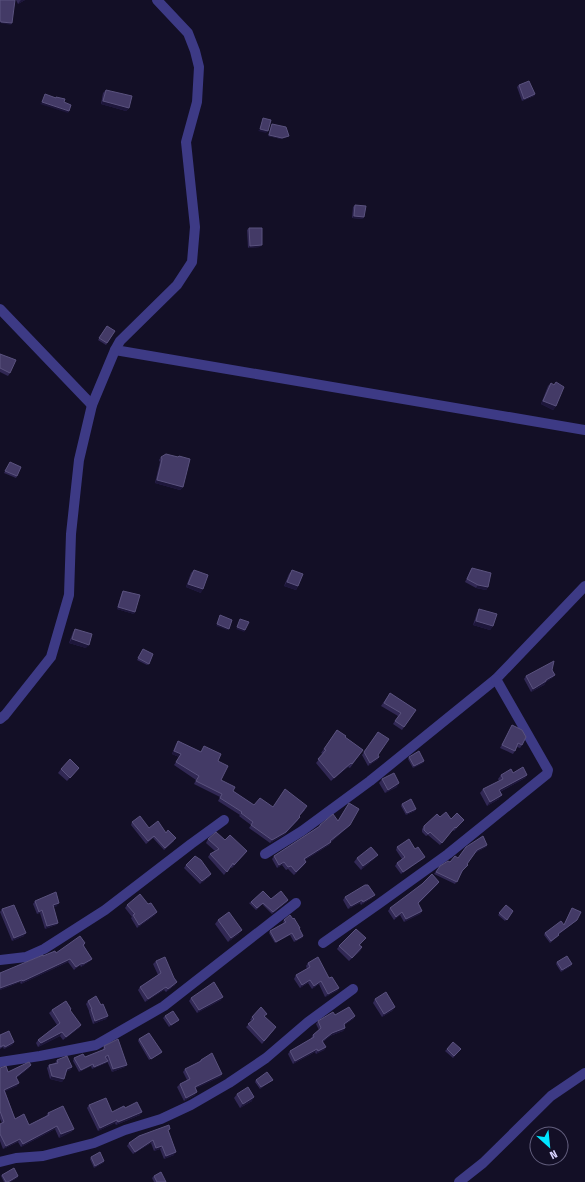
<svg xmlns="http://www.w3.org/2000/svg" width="585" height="1182" viewBox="0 0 585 1182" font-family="'Fira Sans Condensed',sans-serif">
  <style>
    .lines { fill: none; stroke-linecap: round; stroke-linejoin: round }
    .street { stroke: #3d3a85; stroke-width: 10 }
    .wall { fill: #312854 }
    .shaded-wall { fill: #1d163a }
    .building { fill: #433a66; stroke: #5a527e }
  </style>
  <rect width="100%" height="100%" fill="#130f26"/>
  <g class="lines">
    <g class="street">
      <path d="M0,309l92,96"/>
      <path d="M115,350l470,80"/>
      <path d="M0,719l5,-4 46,-58 18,-62 2,-61 8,-74 13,-55 23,-55 5,-9 57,-56 15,-23 3,-35 -9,-85 11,-40 2,-35 -4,-16 -7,-18 -31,-33"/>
      <path d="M265,854l37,-23 68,-50 126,-102 89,-93"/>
      <path d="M323,943l57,-40 68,-49 99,-80 1,-4 -52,-91"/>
      <path d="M0,960l26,-3 18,-8 61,-39 86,-66 33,-24"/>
      <path d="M0,1062l40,-6 56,-11 68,-39 132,-103"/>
      <path d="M0,1162l16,-4 27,-2 51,-13 31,-13 36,-11 30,-14 38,-22 37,-25 42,-36 45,-33"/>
      <path d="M459,1182l24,-19 68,-67 34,-23"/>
    </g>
  </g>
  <g class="wall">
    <path d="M16,0h9l-7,4z"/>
    <path d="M519,85l16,9 -1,2 -12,5 -5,-14z"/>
    <path d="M106,90l23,18 -3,3 -25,-7 2,-11z"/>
    <path d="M272,124l15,13 -6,2 -13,-3 3,-10z"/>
    <path d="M355,205l8,14 -11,-1 1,-11z"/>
    <path d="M249,228l11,19 -12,1 -1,-18z"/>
    <path d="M107,326l8,5 -9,14 -8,-5z"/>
    <path d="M0,354l10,19 -2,3 -8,-4z"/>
    <path d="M551,383l5,23 -3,4 -12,-6 7,-18z"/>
    <path d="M179,456l4,31 -3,3 -25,-7 5,-21 -1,-2 2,-3h17z"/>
    <path d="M10,462l7,14 -1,2 -12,-5z"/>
    <path d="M472,568l16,19 -2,3 -10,-2 -11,-6 5,-11z"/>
    <path d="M194,570l7,23 -15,-6 5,-14z"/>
    <path d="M292,570l6,16 -2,4 -12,-4 5,-12z"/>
    <path d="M123,591l11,23 -17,-5 5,-17z"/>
    <path d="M479,609l14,17 -3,4 -17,-5 4,-12z"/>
    <path d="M75,629l11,19 -17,-5 4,-11z"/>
    <path d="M142,651l7,13 -2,1 -10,-5z"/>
    <path d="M552,670l3,5 -3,3 -6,4 -2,3 -13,7 -7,-13 2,-3z"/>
    <path d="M390,693l26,17 -14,20 -9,-6 5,-8 -17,-10z"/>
    <path d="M512,725l10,20 -2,3 -3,-1 -4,7 -13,-6z"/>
    <path d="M337,730l8,7 18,13 -13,18 -2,-1 -17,14 -15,-18 7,-9 -2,-1z"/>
    <path d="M378,732v23l1,2 -2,3 -9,6 -6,-11z"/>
    <path d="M178,741l23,11 3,-6 14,15 3,19 12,11 21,14 51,5 -6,6 -1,4 -14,15 -14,8 -21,-15 2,-3 -12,-9 1,-1 -22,-14 2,-4 -26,-13 2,-4 -22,-15 5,-8 -7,-3 4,-10z"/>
    <path d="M409,757l15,4 -1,2 -10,5 -5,-9z"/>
    <path d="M79,768l-12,13 -9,-8 3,-4z"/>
    <path d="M513,773l14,2 -2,3 -25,14 -1,7 -12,7 -7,-13 3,-4 16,-8 -1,-2 3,-4z"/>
    <path d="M382,779l15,8 -12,6 -6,-10z"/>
    <path d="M402,804l13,7 -9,4 -5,-9z"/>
    <path d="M440,817l24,3 -10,11 -1,-1 -13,15 -12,-10 -2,1 -4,-4v-3l2,-3z"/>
    <path d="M338,820l12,5 -3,3 -16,14 -2,3 -24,15 1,2 -2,3 -10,10 -6,-6 -2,1 -4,-5 -5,3 -5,-9 2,-3 44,-29 2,-2z"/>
    <path d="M132,822l34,11 8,8 -10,9 -11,-12 -7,6 -15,-19z"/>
    <path d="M208,839l17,1 22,11 -15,17 -2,-1 -6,8 -16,-18 2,-3 5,-3 -9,-8z"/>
    <path d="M487,845l-1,2 -11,6 -8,11 -12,20 -21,-10 6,-8z"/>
    <path d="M397,847l26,12 -22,15 -6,-8 2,-3 5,-4 -6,-9z"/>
    <path d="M357,858h18l-14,12 -7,-8z"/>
    <path d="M186,865l25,9 -2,3 -9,7 -16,-16z"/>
    <path d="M439,882l-2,3 -19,19 4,7 -2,3 -16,8 -4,-7 -6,5 -6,-9 2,-3z"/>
    <path d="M345,897l27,1 -11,7 -1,-2 -12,6 -5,-9z"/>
    <path d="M271,899l17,1 -1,2 -15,12 -10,-10 -6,6 -7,-7 2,-1z"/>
    <path d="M35,901l22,5 -4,1 5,16 -2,2 -11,4 -5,-16 -3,1 -4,-10z"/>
    <path d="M127,905l28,10 -18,13 -6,-10 1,-1 -7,-9z"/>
    <path d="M506,905l7,6 -8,10 -7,-6z"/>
    <path d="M572,908l4,13 -18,13 -1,3 -7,6 -6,-8 1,-2 19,-8z"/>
    <path d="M2,909l22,27 -12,5 -12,-29z"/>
    <path d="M293,919l7,9 -1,1 4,7 -1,2 -8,4 -4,-7 -15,8 -6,-10 1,-2 14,-8 -1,-1 1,-2z"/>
    <path d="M218,920l21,14 -11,8 -13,-18z"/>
    <path d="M363,941l-3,4 2,2 -2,4 -11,10 -12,-12 2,-3z"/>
    <path d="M85,943l-1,3 8,13 -2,2 -9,6 -1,-2 -6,5 -6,-8 -47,22 -1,-2 -20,8v-17l43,-17 13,-3z"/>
    <path d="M156,961l19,24 -9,7 -2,-2 -19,12 -7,-12 2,-3 18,-12 -5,-11z"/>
    <path d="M557,962l14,4 -10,6 -5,-8z"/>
    <path d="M308,963l21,15 10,10 -2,3 -12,6 -6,-13 -7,5 -4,-6 -8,5 -6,-9 2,-4 11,-6 -1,-3z"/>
    <path d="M191,998l30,2 -24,13 -8,-12z"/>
    <path d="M375,999l20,8 -3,4 -10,6 -9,-14z"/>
    <path d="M88,1001l13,4 7,11 -2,3 -13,5 -4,-12v-1l-3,-7z"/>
    <path d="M71,1009l-1,2 11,14 -2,3 -16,12 -3,-4 -22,11 -2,-4 2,-3 19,-15 -8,-12 3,-3z"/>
    <path d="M335,1015l20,1 -2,3 -9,6 1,3 -2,3 -13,5 -7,6 3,5 -2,3 -8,4 -1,-2 -22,12 -5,-10 2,-3 21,-12v-1l2,-3 6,-5 -3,-6 2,-3z"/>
    <path d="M165,1016l14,4 -1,1 -9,6 -6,-9z"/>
    <path d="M252,1017h13l9,13 -12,14 -16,-17 6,-6 -2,-1z"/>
    <path d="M0,1035l14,7 -2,3 -8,4 -1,-2 -3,2z"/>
    <path d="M139,1039l23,13 -2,2 -11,6 -11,-19z"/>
    <path d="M104,1046l21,21 -13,5 -5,-11 -1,2 -14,6 -1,-3 -12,6 -6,-11 1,-3 11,-1 18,-7v-1z"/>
    <path d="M447,1049h14l-8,9 -8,-7z"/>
    <path d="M57,1060l15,7 -2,3 -4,1 -4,11 -12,-3 -3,-11 2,-3 6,-2z"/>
    <path d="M201,1060l21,14 -2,3 -24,11 -1,7 -11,6 -7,-14 3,-3 7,-4 -4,-8 2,-3 14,-7z"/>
    <path d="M0,1068l8,4 21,-4 -13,10 1,8 -12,5 10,28 14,6 17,-9 2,-3 26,16 -3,3 -12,6 -4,-9 -34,18 -3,-5 -15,7 -3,-8v-17l2,-1 -2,-4z"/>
    <path d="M256,1080h17l-2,1 -11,8 -5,-7z"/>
    <path d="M237,1094l15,7 -12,7 -6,-10z"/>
    <path d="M89,1105l23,7 13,-4 15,7 -24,10 -1,-2 -17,8 -11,-23z"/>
    <path d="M168,1131l6,24 -10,4 -4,-10 -6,2 -3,-8 -18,11 -6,-8 2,-3z"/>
    <path d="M91,1157l13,4 -1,2 -9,5 -4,-9z"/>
    <path d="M2,1175l16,1 -1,2 -7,4h-6l-3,-6z"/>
    <path d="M154,1176l12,6h-12l-2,-4z"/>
  </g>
  <g class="shaded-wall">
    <path d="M21,0h4l-7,4 2,-3z"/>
    <path d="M0,22h1l11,1 -1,2 -11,-2z"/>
    <path d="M535,94l-1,2 -12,5 2,-2z"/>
    <path d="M103,101l26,7 -3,3 -25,-7z"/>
    <path d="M42,102l27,9 -1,2 -28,-9z"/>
    <path d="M260,129l8,2 -2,2 -8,-2z"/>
    <path d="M269,135l20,1 -2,1 -6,2 -13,-3z"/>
    <path d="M354,216l10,1 -1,2 -11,-1z"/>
    <path d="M262,245l-2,2 -12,1 2,-2z"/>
    <path d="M543,401l13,5 -3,4 -12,-6z"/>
    <path d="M157,480l26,7 -3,3 -25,-7z"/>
    <path d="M287,582l11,4 -2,4 -12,-4z"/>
    <path d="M188,584l15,5 -2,4 -15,-6z"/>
    <path d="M478,585l10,2 -2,3 -10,-2z"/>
    <path d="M118,607l17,5 -1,2 -17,-5z"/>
    <path d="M476,621l17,5 -3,4 -17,-5z"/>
    <path d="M217,624l12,5 -2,1 -11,-4z"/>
    <path d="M237,627l8,3 -1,2 -8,-3z"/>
    <path d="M72,639l17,6 -3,3 -17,-5z"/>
    <path d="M555,675l-3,3 -6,4 -2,3 -13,7 2,-3 13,-9z"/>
    <path d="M174,751l7,3 -2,3 -7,-3z"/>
    <path d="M379,757l-2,3 -9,6 2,-3z"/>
    <path d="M424,761l-1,2 -10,5 1,-2z"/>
    <path d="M351,763l-3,4 -17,14 3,-3z"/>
    <path d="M527,775l-2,3 -29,16 3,-4z"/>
    <path d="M399,783l-2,4 -12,6 3,-3z"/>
    <path d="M502,795l-3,4 -12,7 3,-4z"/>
    <path d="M416,809l-1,2 -9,4 1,-2z"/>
    <path d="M300,817l-16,18 -14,8 2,-3z"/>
    <path d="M350,825l-3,3 -17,14h1l-2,3 -27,17 2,-3 26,-18z"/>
    <path d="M487,845l-1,2 -11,6 2,-3z"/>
    <path d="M247,851l-3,4 -12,13 2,-3z"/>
    <path d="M378,855l-3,3 -14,12 2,-4z"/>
    <path d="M425,857l-2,2 -22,15 2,-2z"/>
    <path d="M284,862l-2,3 -5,3 2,-3z"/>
    <path d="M306,862l-2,3 -10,10 2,-3z"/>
    <path d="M211,874l-2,3 -9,7 2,-3z"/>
    <path d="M439,882l-2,3 -21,21 2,-3z"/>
    <path d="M375,895l-3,3 -11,7 2,-3z"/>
    <path d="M288,900l-1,2 -15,12 1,-2z"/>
    <path d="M362,900l-2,3 -12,6 3,-3z"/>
    <path d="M59,903l-2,3 -6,2 2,-3z"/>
    <path d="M42,910l-2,3 -3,1 2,-2z"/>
    <path d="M422,911l-2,3 -16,8 2,-3z"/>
    <path d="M157,912l-2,3 -18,13 2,-3z"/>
    <path d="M402,912l-2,3 -6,5 2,-3z"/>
    <path d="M577,920l-1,1 -19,15 1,-2z"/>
    <path d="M58,923l-2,2 -11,4 2,-3z"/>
    <path d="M242,930l-3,4 -11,8 3,-4z"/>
    <path d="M26,933l-2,3 -12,5 2,-3z"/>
    <path d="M292,933l-2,2 -15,8 1,-1z"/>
    <path d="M303,936l-1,2 -8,4 2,-2z"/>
    <path d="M362,947l-2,4 -11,10 3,-3z"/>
    <path d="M70,959l-2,3 -47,22 2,-3z"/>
    <path d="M92,959l-2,2 -9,6 2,-3z"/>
    <path d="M82,963l-2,2 -6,5 2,-3z"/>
    <path d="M572,964l-1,2 -10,6 1,-2z"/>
    <path d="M22,980l-2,2 -20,8v-2z"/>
    <path d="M310,980l-2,3 -8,5 2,-3z"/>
    <path d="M321,981l-2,3 -7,5 2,-3z"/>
    <path d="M177,982l-2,3 -9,7 2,-3z"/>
    <path d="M166,987l-2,3 -19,12 3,-3z"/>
    <path d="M339,988l-2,3 -12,6 3,-3z"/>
    <path d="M223,997l-2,3 -24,13 2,-3z"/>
    <path d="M395,1007l-3,4 -10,6 2,-3z"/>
    <path d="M108,1016l-2,3 -13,5 2,-3z"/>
    <path d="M355,1016l-2,3 -11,8 2,-3z"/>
    <path d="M179,1020l-1,1 -9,6 2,-2z"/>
    <path d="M81,1025l-2,3 -16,12 3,-3z"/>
    <path d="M345,1028l-2,3 -13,5 -10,8 2,-3 10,-8z"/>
    <path d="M62,1032l-2,4 -22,11 3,-4z"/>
    <path d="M14,1042l-2,3 -8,4 1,-2z"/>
    <path d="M326,1047l-2,3 -8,4 2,-3z"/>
    <path d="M317,1049l-2,3 -22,12 2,-3z"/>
    <path d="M108,1061l-2,2 -14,6 2,-2z"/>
    <path d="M93,1064l-2,2 -12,6 2,-2z"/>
    <path d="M31,1065l-2,3 -15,12 2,-3z"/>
    <path d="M127,1065l-2,2 -13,5 1,-3z"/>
    <path d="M72,1067l-2,3 -5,2 2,-3z"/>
    <path d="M222,1074l-2,3 -27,13 2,-3z"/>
    <path d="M52,1076l12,3 -2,3 -12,-3z"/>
    <path d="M273,1080l-2,1 -11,8 1,-2z"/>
    <path d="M19,1083l-2,3 -15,7 2,-3z"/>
    <path d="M197,1092l-2,3 -11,6 2,-3z"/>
    <path d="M254,1097l-2,4 -12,7 3,-4z"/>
    <path d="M142,1112l-2,3 -24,10 2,-3z"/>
    <path d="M117,1120l-2,3 -17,8 2,-3z"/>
    <path d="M57,1126l-2,3 -34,18 2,-3z"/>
    <path d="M74,1129l-3,3 -12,6 2,-4z"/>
    <path d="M20,1139l-2,3 -15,7 3,-3z"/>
    <path d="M153,1140l-2,3 -18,11 2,-2z"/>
    <path d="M162,1146l-2,3 -6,2 2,-3z"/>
    <path d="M176,1152l-2,3 -10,4 2,-3z"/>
    <path d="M104,1161l-1,2 -9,5 1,-2z"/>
    <path d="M18,1176l-1,2 -7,4h-2z"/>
  </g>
  <g class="building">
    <path d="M0,0h15l-3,23 -11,-1 -1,-2z"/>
    <path d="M529,81l6,13 -11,5 -5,-14z"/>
    <path d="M106,90l26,6 -3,12 -26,-7z"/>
    <path d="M45,94l11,4v-1l9,2 -1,3 7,3 -2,6 -27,-9z"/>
    <path d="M263,118l8,2 -3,11 -8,-2z"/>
    <path d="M272,124l14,3 3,9 -7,2 -13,-3z"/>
    <path d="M355,205l11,1 -2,11 -10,-1z"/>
    <path d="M249,228h13v17l-12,1z"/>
    <path d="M107,326l8,5 -8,12 -8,-5z"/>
    <path d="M0,354l16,6 -6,13 -10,-5z"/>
    <path d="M556,382l8,5 -8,19 -13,-5 8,-18 3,2z"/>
    <path d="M166,454l12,3 1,-1 11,3 -7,28 -26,-7 5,-21 -1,-2z"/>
    <path d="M10,462l11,5 -4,9 -12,-5z"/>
    <path d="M472,568l19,5 -3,14 -10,-2 -11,-6z"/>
    <path d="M194,570l14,5 -5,14 -15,-5z"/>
    <path d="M292,570l11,4 -5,12 -11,-4z"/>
    <path d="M123,591l17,4 -5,17 -17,-5z"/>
    <path d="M479,609l18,5 -4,12 -17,-5z"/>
    <path d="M220,615l12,5 -3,9 -12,-5z"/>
    <path d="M240,619l9,3 -4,8 -8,-3z"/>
    <path d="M75,629l17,5 -3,11 -17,-6z"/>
    <path d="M143,649l10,5 -4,10 -11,-6z"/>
    <path d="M554,661l-2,9 3,5 -9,5v1l-13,8 -7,-13z"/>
    <path d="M390,693l26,17 -12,17 -9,-6 6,-8 -17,-10z"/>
    <path d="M512,725l10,5 4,7 -4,8 -4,-2 -3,8 -13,-6z"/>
    <path d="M337,730l9,6 -1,1 18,13 -11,14 -1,-1 -17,15 -16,-19 8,-9 -2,-1z"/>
    <path d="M378,732l11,7 -11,16 1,2 -9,6 -6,-11z"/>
    <path d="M178,741l23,11 3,-6 17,8 -3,7 10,5 -7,14 14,7 -2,4 21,14 6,-7 13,9 12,-18 22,17 -8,10 1,1 -14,15 -14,8 -21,-15 2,-3 -12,-9 1,-1 -22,-14 2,-4 -26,-13 3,-5 -23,-14 5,-8 -7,-3z"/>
    <path d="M419,751l5,10 -10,5 -5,-9z"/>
    <path d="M70,759l9,9 -9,10 -9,-9z"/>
    <path d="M523,767l4,8 -28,15 3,5 -12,7 -7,-13 20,-10 -2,-4 10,-6 2,4z"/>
    <path d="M394,773l5,10 -11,7 -6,-11z"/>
    <path d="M411,799l5,10 -9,4 -5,-9z"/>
    <path d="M349,803l10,6 -9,16 -20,16 1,1 -27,17 2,3 -10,10 -5,-6 -3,1 -4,-5 -5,3 -5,-9 46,-30v-1l13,-11 5,7z"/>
    <path d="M446,812l5,7 6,-6 7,7 -8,8 -1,-1 -13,16 -12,-11 -2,2 -4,-4v-4l13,-12 3,3z"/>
    <path d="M140,816l9,12 9,-7 8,12 2,-3 8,8 -11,10 -11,-12 -6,5 -16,-19z"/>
    <path d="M216,832l9,8 5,-5 17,16 -13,14 -1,-2 -6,9 -17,-18 9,-5 -11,-10z"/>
    <path d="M483,836l4,9 -10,5 -10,14 1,1 -6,6 -5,11 -21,-10 4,-6 8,-5 2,1 5,-6 3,2 8,-11z"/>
    <path d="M409,839l6,10 3,-2 7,10 -22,15 -6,-9 8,-6 -8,-10z"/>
    <path d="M371,847l7,8 -15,11 -6,-8z"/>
    <path d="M195,856l6,4 10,14 -9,7 -16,-16z"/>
    <path d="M432,874l7,8 -21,21 4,8 -16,8 -4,-7 -6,5 -6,-9 32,-24z"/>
    <path d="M365,885h3l7,10 -12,7 -1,-2 -11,6 -6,-9z"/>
    <path d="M263,891l8,8 10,-8 7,9 -15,12 -10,-9 -6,5 -6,-6z"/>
    <path d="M56,892l3,11 -6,2 5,18 -11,3 -5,-16 -3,2 -4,-11z"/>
    <path d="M140,894l8,10 3,-1 6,9 -18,13 -6,-10 2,-1 -8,-9z"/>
    <path d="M14,905l12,28 -12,5 -12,-29z"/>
    <path d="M506,905l7,6 -6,9 -8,-7z"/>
    <path d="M572,908l9,4 -4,8 -19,14 1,1 -8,6 -6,-8 16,-12 3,4z"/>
    <path d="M229,912l13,18 -11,8 -13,-18z"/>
    <path d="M290,915l3,4 1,-1 6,10h-1l4,8 -7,4 -4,-7 -16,9 -6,-11 16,-9 -2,-2z"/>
    <path d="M356,929l10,9 -7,7 3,2 -10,11 -13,-12z"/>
    <path d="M80,936l5,7 -2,2 9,14 -9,5 -1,-1 -6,4 -6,-8 -47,22 -1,-1 -22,8v-15l43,-18v1l12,-5 1,2z"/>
    <path d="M567,956l5,8 -10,6 -5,-8z"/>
    <path d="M165,957l9,21 3,4 -9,7 -2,-2 -18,12 -8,-12 21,-14 -5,-12z"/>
    <path d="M318,957l11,21 3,-1 7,11 -11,6 -7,-13 -7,5 -4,-6 -8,5 -6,-10 14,-8 -2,-4z"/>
    <path d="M214,982l9,15 -24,13 -8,-12z"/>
    <path d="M386,992l9,15 -11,7 -9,-15z"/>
    <path d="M96,996l5,9 2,-1 5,12 -13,5 -4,-12h1l-4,-8z"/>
    <path d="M66,1001l5,8 -1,1 11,15 -15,12 -4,-5 -21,11 -3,-3 22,-17 -8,-13z"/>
    <path d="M261,1007l6,7 -3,2 12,11 -12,14 -16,-17 6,-5 -2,-2z"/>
    <path d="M349,1007l6,9 -11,8 1,4 -13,5 -10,8 4,6 -8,4 -1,-2 -22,12 -5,-10 24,-14 -1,-2 8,-7 -3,-7 15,-9 2,3z"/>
    <path d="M173,1011l6,9 -8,5 -6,-9z"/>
    <path d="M9,1031l5,11 -9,5 -1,-2 -4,2v-12z"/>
    <path d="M149,1033l13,19 -11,7 -12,-20z"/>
    <path d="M118,1039l9,26 -14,4 -5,-14 -3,2 3,4 -14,6 -1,-3 -12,6 -7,-12 9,-4 2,3 20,-8 -1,-3z"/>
    <path d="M453,1042l8,7 -7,7 -7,-7z"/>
    <path d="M212,1053l10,21 -27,13 2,5 -11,6 -6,-14 10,-5 -5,-10 16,-8v-1z"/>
    <path d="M67,1056l5,11 -5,2 -3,10 -12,-3 -3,-11 9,-2 -1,-3z"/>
    <path d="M29,1062l2,3 -15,12 3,6 -15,7 11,29 9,-5 5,11 20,-10 -1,-2 15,-7 11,23 -13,5 -4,-8 -34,18 -3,-5 -14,7 -6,-12v-10l4,-2 -4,-11v-43l6,-2 2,6z"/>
    <path d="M267,1072l6,8 -12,7 -5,-7z"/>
    <path d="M248,1087l6,10 -11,7 -6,-10z"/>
    <path d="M106,1098l6,14 12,-6 1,2 12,-6 5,10 -24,10 -1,-2 -17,8 -11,-23z"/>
    <path d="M169,1125l1,4 -2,1 8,22 -10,4 -4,-10 -6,2 -3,-8 -18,12 -6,-9 10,-7z"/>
    <path d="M100,1152l4,9 -9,5 -4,-9z"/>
    <path d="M14,1168l4,8 -10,6h-2l-4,-7z"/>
    <path d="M161,1172l5,10h-9l-3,-6z"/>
  </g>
  <g transform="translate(549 1146) rotate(153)"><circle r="19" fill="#130f26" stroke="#625e7d"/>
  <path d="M0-3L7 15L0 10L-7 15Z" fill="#00e5ff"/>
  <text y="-6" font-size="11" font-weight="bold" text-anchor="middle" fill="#d9d4ff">N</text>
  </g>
</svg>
